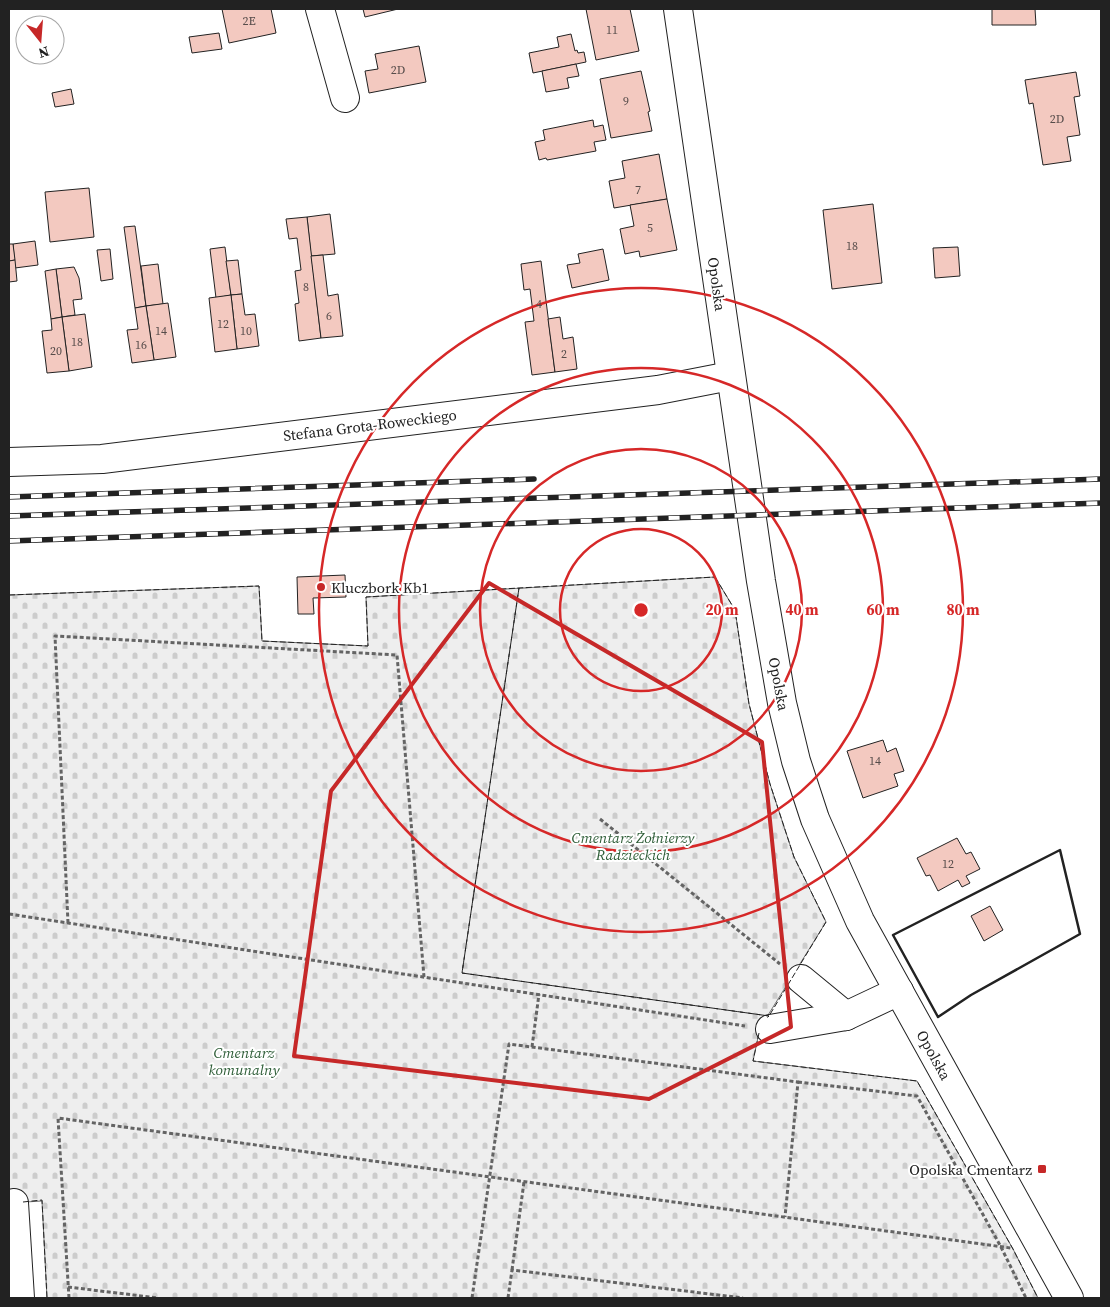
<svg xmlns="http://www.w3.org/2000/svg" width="1110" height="1307" viewBox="0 0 1110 1307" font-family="'Source Serif 4',serif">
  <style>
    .cemetery { fill: url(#cemetery-stones); stroke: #6f6f6f }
    .building { fill: #f3c9c0; stroke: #222 }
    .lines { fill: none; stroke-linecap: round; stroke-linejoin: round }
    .minor-casing { stroke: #222; stroke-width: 30 }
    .major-casing { stroke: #222; stroke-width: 30 }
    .path { stroke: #646464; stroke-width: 3; stroke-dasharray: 4 2.5; stroke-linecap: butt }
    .minor { stroke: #fff; stroke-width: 28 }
    .major { stroke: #fff; stroke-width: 28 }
    .rail-casing { stroke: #222; stroke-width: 5.5 }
    .rail { stroke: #fff; stroke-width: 4; stroke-dasharray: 11; stroke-linecap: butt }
    .fence { stroke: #222; stroke-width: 1; stroke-dasharray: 6 2.5; stroke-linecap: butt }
    .wall { stroke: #222; stroke-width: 2.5 }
    .marked { fill: none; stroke: #c62828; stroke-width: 4; stroke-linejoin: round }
    .ring { fill: none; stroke: #d62828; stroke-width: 2.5 }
    .poi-dot { fill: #c62828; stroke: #fff; stroke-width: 2 }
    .labels { text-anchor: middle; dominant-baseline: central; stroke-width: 4; stroke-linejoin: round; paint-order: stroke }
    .number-label { font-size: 12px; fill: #564c4a }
    .street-label { font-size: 15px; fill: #222; stroke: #fff }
    .poi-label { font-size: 15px; fill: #222; stroke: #fff; text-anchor: start }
    .park-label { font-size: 15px; font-style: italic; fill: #2f5e38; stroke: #fff }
    .centre { fill: #d62828; stroke: #fff; stroke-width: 2.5 }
    .ring-label { font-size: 15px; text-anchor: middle; font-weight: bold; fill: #d62828; stroke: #fff; stroke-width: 4; stroke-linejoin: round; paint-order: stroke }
  </style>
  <defs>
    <pattern id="cemetery-stones" width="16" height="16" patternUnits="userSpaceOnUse" patternTransform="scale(1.25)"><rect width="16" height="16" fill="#eee"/><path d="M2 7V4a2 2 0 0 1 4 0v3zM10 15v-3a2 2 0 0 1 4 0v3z" fill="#ccc"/></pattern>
  </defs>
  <rect width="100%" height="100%" fill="#fff"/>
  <path class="cemetery" d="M715,577l20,33 14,94 21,80 24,73 32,65 -66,106 -7,33 164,20 96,168 25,49h-991l-5,-97 -33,2v-608l250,-9 3,55 106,5 -2,-49z"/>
  <g class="building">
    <path d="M222,9h49l5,24 -47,10z"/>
    <path d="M363,9h35l-33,8z"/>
    <path d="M586,9h44l9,42 -43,9z"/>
    <path d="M992,9h43l1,16h-44z"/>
    <path d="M219,33l3,16 -30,4 -3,-16z"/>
    <path d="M571,34l4,17 2,-1 1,3 6,-1 2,10 -53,11 -4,-20 30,-6 -2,-10z"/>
    <path d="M419,46l7,36 -57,11 -4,-22 13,-2 -3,-15z"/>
    <path d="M576,64l3,12 -12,2 2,10 -23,4 -4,-21z"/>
    <path d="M641,71l9,40 -2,1 4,19 -41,7 -11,-59z"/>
    <path d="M1076,72l4,24 -6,1 6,38 -13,2 4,24 -28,4 -10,-62 -4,1 -4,-24z"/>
    <path d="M71,89l3,15 -19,3 -3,-14z"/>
    <path d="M593,120l1,7 9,-2 3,15 -12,2 2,9 -49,9 -1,-2 -7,2 -4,-18 10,-2 -2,-10z"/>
    <path d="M659,154l8,45 -53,9 -5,-27 16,-3 -3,-17z"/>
    <path d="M89,188l5,49 -44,5 -5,-50z"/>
    <path d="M667,199l10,51 -37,7 -1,-6 -14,3 -5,-25 14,-3 -4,-21z"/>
    <path d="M873,204l9,79 -50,6 -9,-79z"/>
    <path d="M330,214l5,40 -24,2 -4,-39z"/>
    <path d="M307,217l14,121 -22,3 -4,-37 4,-1 -4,-32 6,-1 -4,-32 -8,1 -3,-20z"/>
    <path d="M135,226l11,80 -11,2 -11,-81z"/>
    <path d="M35,241l3,24 -23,3 -2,-24z"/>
    <path d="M9,244h4l2,16 -6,1z"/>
    <path d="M225,247l6,48 -15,3 -6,-49z"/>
    <path d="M958,247l2,29 -25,2 -2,-30z"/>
    <path d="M110,249l3,30 -12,2 -4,-31z"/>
    <path d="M603,249l6,31 -37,8 -5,-23 13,-2 -2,-9z"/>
    <path d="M323,255l5,41 10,-2 5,42 -22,2 -10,-82z"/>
    <path d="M15,260l2,21 -8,1v-21z"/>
    <path d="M238,260l4,34 -11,1 -5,-34z"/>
    <path d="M541,261l14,111 -23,3 -7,-53 9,-1 -4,-32 -6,1 -3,-26z"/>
    <path d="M158,264l5,40 -17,2 -5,-40z"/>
    <path d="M74,267l5,11 3,21 -9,1 2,15 -13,2 -6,-48z"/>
    <path d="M56,269l6,48 -11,2 -6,-48z"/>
    <path d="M242,294l3,21 10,-1 4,32 -22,3 -6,-54z"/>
    <path d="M231,295l6,54 -22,3 -6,-54z"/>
    <path d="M168,303l8,54 -22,3 -8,-54z"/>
    <path d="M146,306l8,54 -22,3 -5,-33 11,-1 -3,-21z"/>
    <path d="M85,314l7,53 -23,4 -7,-54z"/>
    <path d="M62,317l7,54 -22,2 -5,-42 10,-1 -1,-11z"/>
    <path d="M560,317l3,22 10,-2 4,32 -22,3 -7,-53z"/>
    <path d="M345,575l1,22 -33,1 1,16h-16l-1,-37z"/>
    <path d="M883,740l4,12 9,-4 8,23 -10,3 4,12 -35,12 -16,-47z"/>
    <path d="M957,838l9,16 5,-2 9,17 -14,7 4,7 -8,4 -4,-7 -20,11 -8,-16 -4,1 -9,-18z"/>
    <path d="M990,906l13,24 -19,11 -13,-25z"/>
  </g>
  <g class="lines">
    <g class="minor-casing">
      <g id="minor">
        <path d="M320,9l25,89"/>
        <path d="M9,462l93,-3 556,-69 72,-14"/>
        <path d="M801,979l45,37 53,-25"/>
        <path d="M770,1029l76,-13"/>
        <path d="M14,1203l6,95"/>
      </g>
    </g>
    <g class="major-casing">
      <path id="major" d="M678,9l83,572 21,122 14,58 19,58 45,102 209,377"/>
    </g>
    <g class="path">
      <path d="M600,819l180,145"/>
      <path d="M9,914l736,112"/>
      <path d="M68,923l-13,-287 342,19 27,322"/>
      <path d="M532,1047l7,-53"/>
      <path d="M798,1082l119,14 84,151 25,51"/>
      <path d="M512,1270l12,-88"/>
      <path d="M68,1287l90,11"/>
      <path d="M69,1298l-11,-180 953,130"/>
      <path d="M472,1298l37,-254 289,38 -13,135"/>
      <path d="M508,1298l4,-28 231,28"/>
    </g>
    <use href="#minor" class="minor"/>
    <use href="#major" class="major"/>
    <g class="rail-casing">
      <g id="rail">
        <path d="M9,497l525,-18"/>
        <path d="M9,516l1092,-37"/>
        <path d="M9,541l1092,-38"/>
      </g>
    </g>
    <use href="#rail" class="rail"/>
    <g class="fence">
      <path d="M715,577l20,33 14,94 21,80 24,73 32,65 -57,94 -307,-43 57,-385z"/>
      <path d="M9,595l250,-9 3,55 106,5 -2,-49 153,-9 -57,385 307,43 -2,2"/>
      <path d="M759,1033l-6,28 164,20 96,168 25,49"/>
      <path d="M23,1202l19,-2 5,98"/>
    </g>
    <path class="wall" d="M1060,850l20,84 -109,61 -33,22 -45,-82z"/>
  </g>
  <path class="marked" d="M489,583l273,159 29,285 -142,72 -355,-43 37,-265z"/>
  <g class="ring">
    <circle cx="641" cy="610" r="81"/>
    <circle cx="641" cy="610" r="161"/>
    <circle cx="641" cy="610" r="242"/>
    <circle cx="641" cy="610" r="322"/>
  </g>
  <g class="poi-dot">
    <circle cx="321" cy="587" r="5"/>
    <rect x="1037" y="1164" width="10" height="10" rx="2.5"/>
  </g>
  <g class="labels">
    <g class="number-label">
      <text x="249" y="21">2E</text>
      <text x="612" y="30">11</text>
      <text x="398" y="70">2D</text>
      <text x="626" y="101">9</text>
      <text x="1057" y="119">2D</text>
      <text x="638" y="190">7</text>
      <text x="650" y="228">5</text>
      <text x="852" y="246">18</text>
      <text x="306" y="287">8</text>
      <text x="539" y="304">4</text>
      <text x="329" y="316">6</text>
      <text x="223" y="324">12</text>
      <text x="161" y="331">14</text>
      <text x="246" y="331">10</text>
      <text x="77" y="342">18</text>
      <text x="141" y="345">16</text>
      <text x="56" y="351">20</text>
      <text x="564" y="354">2</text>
      <text x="875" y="761">14</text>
      <text x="948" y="864">12</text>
    </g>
    <g class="street-label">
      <text transform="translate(717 284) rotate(82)">Opolska</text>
      <text transform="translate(370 425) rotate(-7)">Stefana Grota-Roweckiego</text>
      <text transform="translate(779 684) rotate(79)">Opolska</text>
      <text transform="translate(934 1055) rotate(61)">Opolska</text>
    </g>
    <g class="poi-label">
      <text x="331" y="587">Kluczbork Kb1</text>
      <text x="1032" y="1169" text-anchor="end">Opolska Cmentarz</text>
    </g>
    <g class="park-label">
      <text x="633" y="837">Cmentarz Żołnierzy<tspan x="633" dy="17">Radzieckich</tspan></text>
      <text x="244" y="1052">Cmentarz<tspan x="244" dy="17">komunalny</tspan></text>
    </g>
  </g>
  <circle cx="641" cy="610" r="8" class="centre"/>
  <g class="ring-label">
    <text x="722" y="615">20 m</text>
    <text x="802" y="615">40 m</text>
    <text x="883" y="615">60 m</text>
    <text x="963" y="615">80 m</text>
  </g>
  <rect width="1110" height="1307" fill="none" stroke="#222222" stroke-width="20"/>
  <g transform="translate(40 40) rotate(163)"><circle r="24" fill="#ffffff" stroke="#a7a7a7"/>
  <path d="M0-4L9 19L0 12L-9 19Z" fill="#c62828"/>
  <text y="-8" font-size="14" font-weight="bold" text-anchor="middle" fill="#222222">N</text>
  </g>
</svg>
